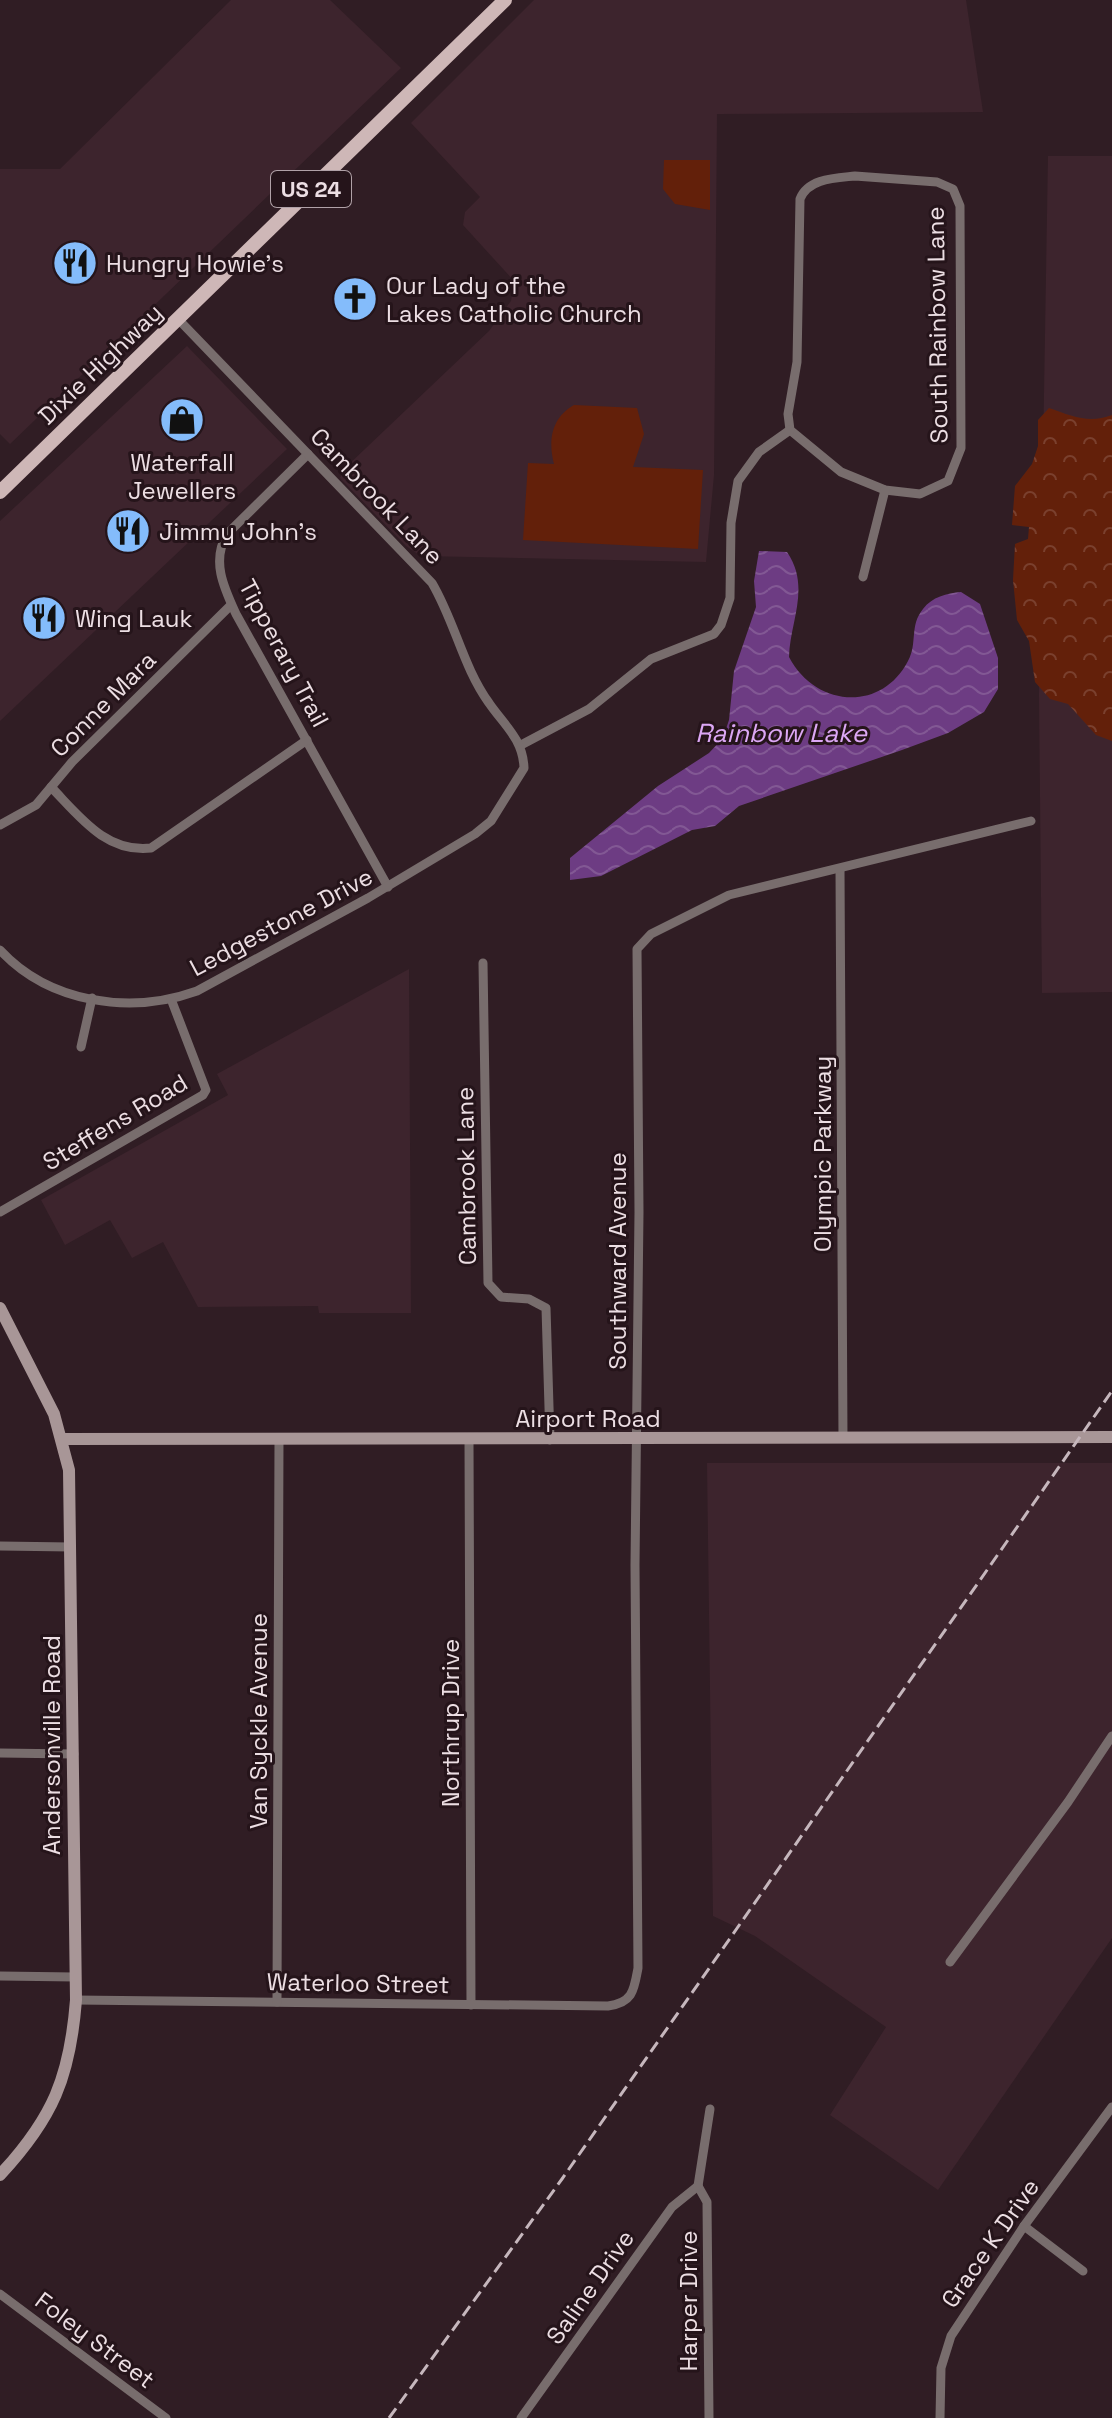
<svg xmlns="http://www.w3.org/2000/svg" width="1112" height="2418" viewBox="0 0 1112 2418" font-family="'Space Grotesk',sans-serif">
  <style>
    .built { fill: #3d242d }
    .green { fill: #63200a }
    .forest { fill: url(#forest-crowns) }
    .water { fill: url(#water-waves) }
    .lines { fill: none; stroke-linecap: round; stroke-linejoin: round }
    .street { stroke: #786d6d; stroke-width: 9 }
    .secondary { stroke: #a89697; stroke-width: 12 }
    .primary { stroke: #ceb7b7; stroke-width: 14 }
    .rail { stroke: #c6b7bd; stroke-width: 3; stroke-dasharray: 12 6; stroke-linecap: butt }
    .labels { text-anchor: middle; dominant-baseline: central; stroke-width: 6; stroke-linejoin: round; paint-order: stroke }
    .shield { fill: #25141a; stroke: #b0a1a7; stroke-width: 2 }
    .shield-label { font-size: 22px; font-weight: bold; fill: #ecdee3 }
    .poi-label { font-size: 24px; fill: #ecdee3; stroke: #25141a; text-anchor: start }
    .street-label { font-size: 24px; fill: #ecdee3; stroke: #25141a }
    .water-label { font-size: 26px; font-style: italic; fill: #dca7f5; stroke: #25141a }
  </style>
  <defs>
    <pattern id="forest-crowns" width="20" height="18" patternUnits="userSpaceOnUse" patternTransform="scale(2)"><rect width="20" height="18" fill="#63200a"/><path d="M2 6a3 3 0 1 1 6 0M12 15a3 3 0 1 1 6 0" fill="none" stroke="#7a402e"/></pattern>
    <pattern id="water-waves" width="16" height="10" patternUnits="userSpaceOnUse" patternTransform="scale(2)"><rect width="16" height="10" fill="#6d3c83"/><path d="M0 5q4-4 8 0t8 0" fill="none" stroke="#825894"/></pattern>
  </defs>
  <rect width="100%" height="100%" fill="#301d24"/>
  <g class="built">
    <path d="M231,0h99l71,68 -391,376 -10,-10v-265h60z"/>
    <path d="M534,0h432l17,112 -266,2 -3,361 -8,87 -285,-6 -15,-10 -66,-68 5,-10 144,-137 22,-30 3,-20 -51,-56 2,-13 15,-15 -69,-74z"/>
    <path d="M1048,156h64v836l-70,1 -3,-299z"/>
    <path d="M187,346l100,103 -287,272v-200z"/>
    <path d="M409,969l2,344h-92l-1,-7 -120,1 -35,-65 -31,16 -22,-38 -45,25 -24,-45 187,-105 -11,-21z"/>
    <path d="M707,1463h405v475l-174,252 -108,-75 56,-88 -131,-91 -42,-20z"/>
  </g>
  <g class="green">
    <path d="M664,160h46v50l-35,-6 -12,-15z"/>
    <path d="M574,405l63,3 7,26 -11,33 70,3 -5,79 -175,-9 5,-77 26,1c-6,-23 -3,-46 20,-59z"/>
  </g>
  <path class="forest" d="M1049,408c23,8 40,16 63,7v326l-16,-6 -28,-31 -18,-5 -15,-17 -6,-41 -12,-21 -4,-40 2,-36 13,-5 1,-12 -17,-2 3,-39 17,-22 6,-18v-26z"/>
  <path class="water" d="M759,551l28,1c24,35 3,69 2,105 26,50 92,56 119,4 10,-18 1,-35 15,-52 9,-12 24,-16 38,-17l19,12 18,54v31l-14,23 -36,21 -46,17 -163,56 -24,20 -23,4 -91,46 -31,4v-22l88,-72 51,-33 14,-15 6,-18 5,-49 22,-64 -2,-26z"/>
  <g class="lines">
    <g class="street">
      <path d="M855,176l82,6 16,7 7,17 1,242 -13,33 -28,13 -35,-4 -44,-18 -51,-42 -2,-16 9,-52 3,-163c8,-21 36,-21 55,-23z"/>
      <path d="M308,454l-81,80c-16,27 -3,54 9,80l152,273"/>
      <path d="M863,577l22,-87"/>
      <path d="M521,745l68,-36 62,-50 63,-25 7,-9 9,-27 1,-75 7,-42 21,-29 31,-22"/>
      <path d="M51,787c29,30 55,66 100,61l156,-108"/>
      <path d="M0,825l36,-20 36,-43 159,-157"/>
      <path d="M840,869l3,569"/>
      <path d="M0,950c49,53 130,65 197,41l171,-93 107,-64 16,-13 33,-53c-1,-29 -20,-43 -35,-65 -26,-36 -34,-81 -57,-120l-254,-264"/>
      <path d="M483,963l5,320 13,14 28,2 17,9 4,132"/>
      <path d="M81,1047l11,-49"/>
      <path d="M0,1212l203,-117 3,-5 -35,-91"/>
      <path d="M469,1441l2,564"/>
      <path d="M0,1546l71,1"/>
      <path d="M0,1753l74,1"/>
      <path d="M950,1962l118,-160 44,-66"/>
      <path d="M0,1976l75,1"/>
      <path d="M76,2000l532,6c25,-3 26,-16 30,-38l-3,-403 4,-353 -2,-263 14,-15 78,-39 302,-74"/>
      <path d="M277,2002l2,-562"/>
      <path d="M698,2186l9,16 2,216"/>
      <path d="M698,2186l12,-77"/>
      <path d="M1024,2226l59,45"/>
      <path d="M0,2294l166,124"/>
      <path d="M521,2418l151,-211 26,-21"/>
      <path d="M940,2418l1,-50 10,-32 73,-110 88,-119"/>
    </g>
    <g class="secondary">
      <path d="M0,1308l54,106 15,56 7,530c-6,77 -23,118 -76,175"/>
      <path d="M63,1439l1049,-2"/>
    </g>
    <path class="primary" d="M0,492l505,-492"/>
    <path class="rail" d="M389,2418l173,-239 550,-788"/>
  </g>
  <defs>
    <g id="restaurant-disc" transform="scale(2.3)"><circle r="9.5" fill="#84bcfb" stroke="#25141a"/><path d="M-5-6h1v4h1v-4h1v4h1v-4h1v5L-1.5 .5V6h-2V.5L-5-1ZM5-6V6H3V1.5H1.5Q1.5-4 5-6Z" fill="#111"/></g>
    <g id="church-disc" transform="scale(2.3)"><circle r="9.5" fill="#84bcfb" stroke="#25141a"/><path d="M-1.2-6h2.4v3.5h3.3v2.4h-3.3V6h-2.4V-.1h-3.3v-2.4h3.3Z" fill="#111"/></g>
    <g id="shop-disc" transform="scale(2.3)"><circle r="9.5" fill="#84bcfb" stroke="#25141a"/><path d="M-5-2.5h2.3a2.7 3.5 0 0 1 5.4 0H5L5.5 6h-11ZM-1.5-2.5h3a1.5 2.3 0 0 0-3 0Z" fill="#111"/></g>
  </defs>
  <g fill-rule="evenodd">
    <use href="#restaurant-disc" x="75" y="263"/>
    <use href="#church-disc" x="355" y="299"/>
    <use href="#shop-disc" x="182" y="420"/>
    <use href="#restaurant-disc" x="128" y="531"/>
    <use href="#restaurant-disc" x="44" y="618"/>
  </g>
  <g class="labels">
    <rect class="shield" x="271" y="171" width="80" height="36" rx="6"/>
    <g class="shield-label">
      <text x="311" y="189">US 24</text>
    </g>
    <g class="poi-label">
      <text x="106" y="263">Hungry Howie's</text>
      <text x="386" y="285">Our Lady of the<tspan x="386" dy="28">Lakes Catholic Church</tspan></text>
      <text x="182" y="462" text-anchor="middle">Waterfall<tspan x="182" dy="28">Jewellers</tspan></text>
      <text x="159" y="531">Jimmy John's</text>
      <text x="75" y="618">Wing Lauk</text>
    </g>
    <g class="street-label">
      <text transform="translate(937 325) rotate(-91)">South Rainbow Lane</text>
      <text transform="translate(100 364) rotate(-44)">Dixie Highway</text>
      <text transform="translate(377 496) rotate(46)">Cambrook Lane</text>
      <text transform="translate(284 653) rotate(62)">Tipperary Trail</text>
      <text transform="translate(103 704) rotate(-45)">Conne Mara</text>
      <text transform="translate(281 922) rotate(-28)">Ledgestone Drive</text>
      <text transform="translate(115 1122) rotate(-31)">Steffens Road</text>
      <text transform="translate(822 1154) rotate(-90)">Olympic Parkway</text>
      <text transform="translate(466 1176) rotate(-91)">Cambrook Lane</text>
      <text transform="translate(617 1261) rotate(-90)">Southward Avenue</text>
      <text x="588" y="1418">Airport Road</text>
      <text transform="translate(258 1721) rotate(-90)">Van Syckle Avenue</text>
      <text transform="translate(450 1723) rotate(-90)">Northrup Drive</text>
      <text transform="translate(51 1745) rotate(-90)">Andersonville Road</text>
      <text transform="translate(358 1983) rotate(1)">Waterloo Street</text>
      <text transform="translate(990 2243) rotate(-55)">Grace K Drive</text>
      <text transform="translate(590 2287) rotate(-55)">Saline Drive</text>
      <text transform="translate(688 2301) rotate(-90)">Harper Drive</text>
      <text transform="translate(95 2340) rotate(37)">Foley Street</text>
    </g>
    <g class="water-label">
      <text x="781" y="733">Rainbow Lake</text>
    </g>
  </g>
</svg>
